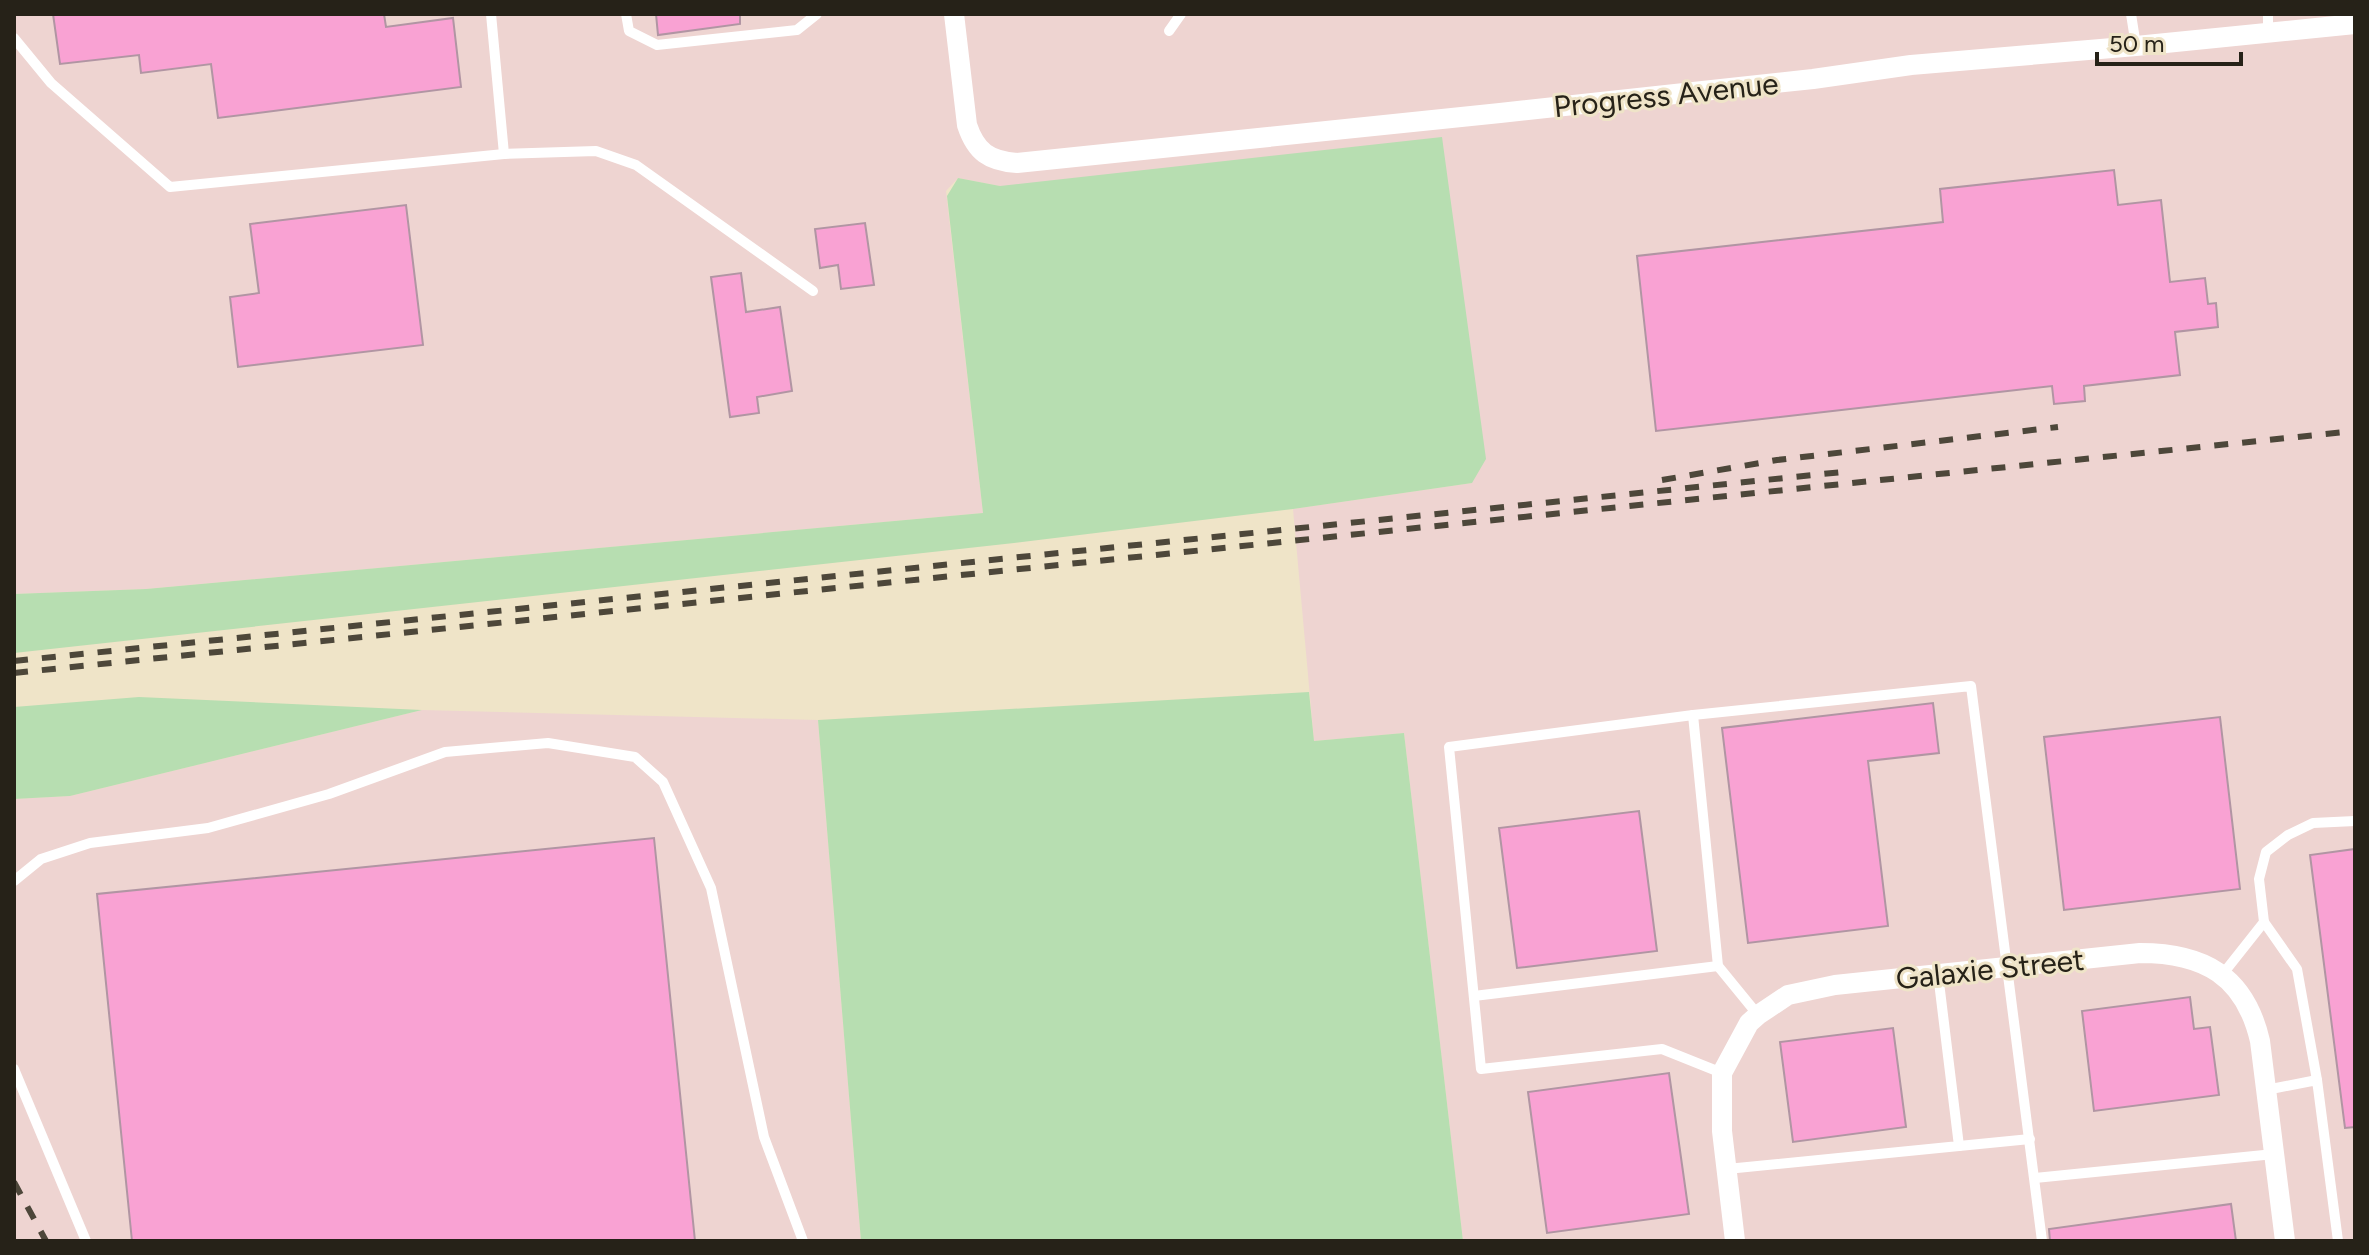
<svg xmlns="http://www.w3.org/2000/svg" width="2369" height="1255" viewBox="0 0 2369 1255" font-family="Figtree,sans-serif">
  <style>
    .industrial { fill: #eed4d1 }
    .green { fill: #b7deb1 }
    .building { fill: #f9a2d3; stroke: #b195a3; stroke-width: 2 }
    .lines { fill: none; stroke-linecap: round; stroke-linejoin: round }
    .service { stroke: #fff; stroke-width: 10 }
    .minor { stroke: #fff; stroke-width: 20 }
    .rail { stroke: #4d473a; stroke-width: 6; stroke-dasharray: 14 14; stroke-linecap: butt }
    .labels { text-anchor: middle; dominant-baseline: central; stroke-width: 6; stroke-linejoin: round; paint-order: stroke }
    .street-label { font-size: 30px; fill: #262218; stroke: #efe4c8 }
  </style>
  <rect width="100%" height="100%" fill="#efe4c8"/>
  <g class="industrial">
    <path d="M14,14h2341v1227h-892l-59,-508 -90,8 -21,-232 179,-26 -472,-297 -42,-8 -12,13 37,322 -837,76 -132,5z"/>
    <path d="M422,710l396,10 43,521h-847v-442l56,-3z"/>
  </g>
  <g class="green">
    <path d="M1442,137l44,322 -14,24 -179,26 -279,34 -1000,110v-59l132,-5 837,-76 -36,-317 11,-18 42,8z"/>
    <path d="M1309,692l5,49 90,-8 59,508h-602l-43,-521z"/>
    <path d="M139,697l283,13 -352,86 -56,3v-92z"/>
  </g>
  <g class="building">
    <path d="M53,14h331l2,13 67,-9 8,69 -243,31 -7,-54 -70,9 -2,-18 -79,9z"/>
    <path d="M656,14h84v10l-82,11z"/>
    <path d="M2114,170l4,35 43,-5 9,82 35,-4 3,26 8,-1 2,24 -43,5 5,43 -96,11 1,15 -31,3 -2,-18 -396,45 -19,-175 306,-34 -3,-33z"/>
    <path d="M406,205l17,140 -185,22 -8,-70 29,-4 -9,-69z"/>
    <path d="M865,223l9,62 -33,4 -3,-24 -18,3 -5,-39z"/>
    <path d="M741,273l5,39 34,-5 12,84 -35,6 2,16 -29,4 -19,-140z"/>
    <path d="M1933,703l6,50 -71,8 20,165 -140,17 -26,-215z"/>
    <path d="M2220,717l20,172 -176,21 -20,-173z"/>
    <path d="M1639,811l18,140 -140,17 -18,-140z"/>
    <path d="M654,838l41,403h-563l-35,-347z"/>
    <path d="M2355,849v278l-10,1 -35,-273z"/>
    <path d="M2190,997l4,32 16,-2 9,68 -125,16 -12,-100z"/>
    <path d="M1893,1028l13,99 -113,15 -13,-100z"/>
    <path d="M1669,1073l20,141 -142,19 -19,-141z"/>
    <path d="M2231,1204l5,37h-186l-1,-12z"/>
  </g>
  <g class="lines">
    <g class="service">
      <path d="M626,14l3,17 28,14 140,-15 20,-16"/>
      <path d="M2131,14l5,32"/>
      <path d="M2268,14v19"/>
      <path d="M1169,31l12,-17"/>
      <path d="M14,38l37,45 119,104 334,-33 -13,-140"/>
      <path d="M504,154l92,-3 40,14 177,126"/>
      <path d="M1693,715l278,-29 71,555"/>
      <path d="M14,881l27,-22 49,-16 118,-15 121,-34 116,-42 103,-9 87,14 28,25 48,106 53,249 39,104"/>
      <path d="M2264,922l33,47 20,111"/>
      <path d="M2222,975l42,-53 -5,-43 7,-27 22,-17 25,-12 42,-2"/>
      <path d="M1474,996l244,-30"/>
      <path d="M14,1069l72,172"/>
      <path d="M1722,1073l-60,-24 -181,20 -32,-322 244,-32 25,251 40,49"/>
      <path d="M2266,1090l51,-10 21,161"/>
      <path d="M1959,1146l71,-7"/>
      <path d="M1727,1169l232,-23 -21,-172"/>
      <path d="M2035,1178l239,-24"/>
    </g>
    <g class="minor">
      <path d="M954,14l13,111c9,27 22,36 50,38l483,-50 313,-34 98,-14 225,-19 219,-22"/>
      <path d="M1735,1241l-13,-110v-58l27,-50 9,-8 30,-20 47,-10 305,-32c64,0 105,23 120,88l25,200"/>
    </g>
    <g class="rail">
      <path d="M1662,480l115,-20 281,-33"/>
      <path d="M14,661l1838,-190"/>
      <path d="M14,673l2341,-242"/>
      <path d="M14,1182l32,59"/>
    </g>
  </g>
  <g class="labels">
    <g class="street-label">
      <text transform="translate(1666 95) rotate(-6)">Progress Avenue</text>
      <text transform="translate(1990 969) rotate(-6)">Galaxie Street</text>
    </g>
  </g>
  <rect width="2369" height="1255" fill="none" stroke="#262218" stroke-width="32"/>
  <path d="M2097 52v12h144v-12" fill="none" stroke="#262218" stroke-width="4"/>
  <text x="2109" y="52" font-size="24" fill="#262218" stroke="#efe4c8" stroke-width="6" paint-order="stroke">50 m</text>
</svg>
